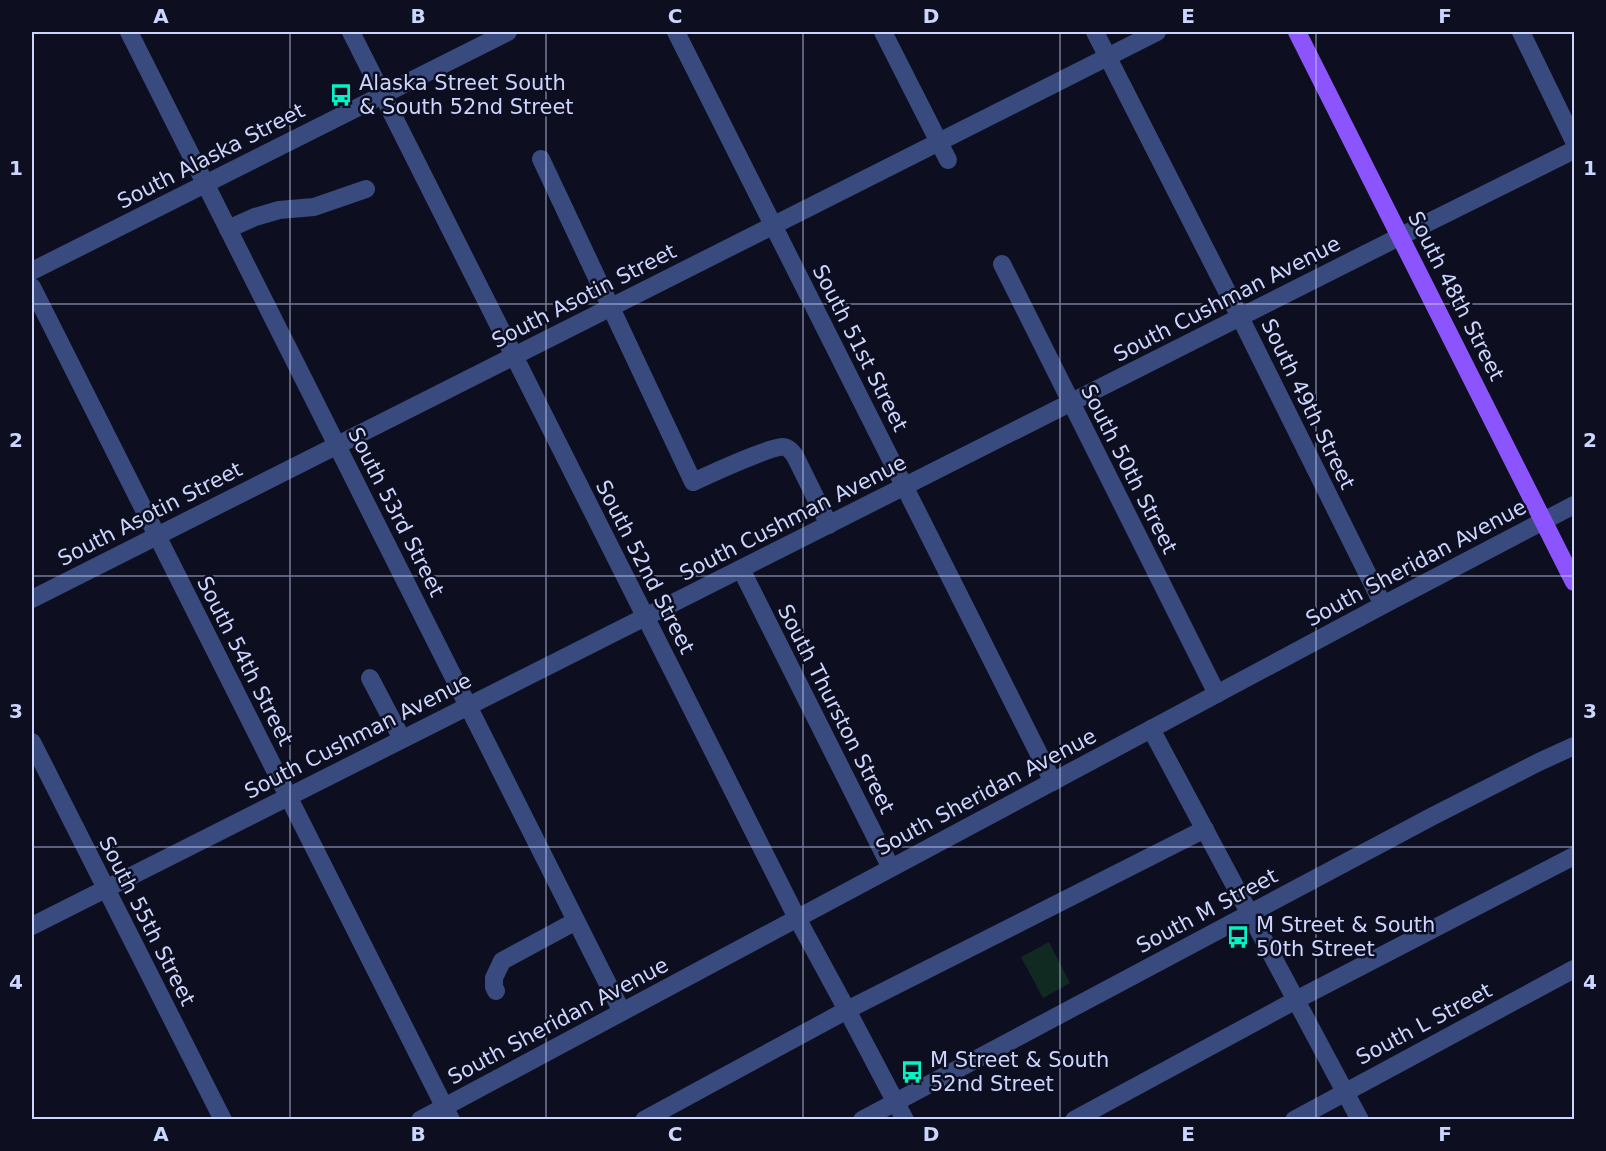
<svg xmlns="http://www.w3.org/2000/svg" width="1606" height="1151" viewBox="0 0 1606 1151" font-family="'DejaVu Sans',sans-serif">
  <style>
    .green { fill: #102921 }
    .lines { fill: none; stroke-linecap: round; stroke-linejoin: round }
    .minor { stroke: #384a7e; stroke-width: 18 }
    .major { stroke: #8c54fd; stroke-width: 18 }
    .grid { fill: none; stroke: #ccd5fe; stroke-width: 1.5; stroke-opacity: 0.55 }
    .labels { text-anchor: middle; dominant-baseline: central; stroke-width: 5; stroke-linejoin: round; paint-order: stroke }
    .poi-label { font-size: 21px; fill: #ccd5fe; stroke: #0d0f20; text-anchor: start }
    .street-label { font-size: 21px; fill: #ccd5fe; stroke: #0d0f20 }
    .neatline { fill: none; stroke: #ccd5fe; stroke-width: 2 }
    .grid-label { font-size: 20px; text-anchor: middle; font-weight: bold; fill: #ccd5fe }
  </style>
  <rect width="100%" height="100%" fill="#0d0f20"/>
  <path class="green" d="M1049,942l21,41 -27,15 -22,-41z"/>
  <g class="lines">
    <g class="minor">
      <path d="M129,32l493,980"/>
      <path d="M351,32l446,886 50,92 58,110"/>
      <path d="M676,32l377,750"/>
      <path d="M883,32l65,128"/>
      <path d="M1095,32l145,285 143,288"/>
      <path d="M1521,32l53,109"/>
      <path d="M541,159l152,323c15,-7 80,-37 91,-35 5,1 8,5 11,9l34,69"/>
      <path d="M228,229l27,-12 24,-7 35,-3 52,-18"/>
      <path d="M1002,264l215,430"/>
      <path d="M32,271l476,-239"/>
      <path d="M32,287l419,833"/>
      <path d="M741,569l150,299"/>
      <path d="M32,599l1125,-567"/>
      <path d="M370,678l32,61"/>
      <path d="M1151,729l209,391"/>
      <path d="M32,742l191,378"/>
      <path d="M32,926l1369,-690 173,-86"/>
      <path d="M496,991l-2,-4v-9l8,-17 74,-40"/>
      <path d="M420,1120l963,-515 191,-100"/>
      <path d="M644,1120l203,-110 358,-181"/>
      <path d="M862,1120l571,-304 106,-54 35,-16"/>
      <path d="M1074,1120l222,-120 278,-144"/>
      <path d="M1294,1120l280,-151"/>
    </g>
    <path class="major" d="M1297,32l277,550"/>
  </g>
  <path class="grid" d="M290,32v1088M546,32v1088M803,32v1088M1060,32v1088M1316,32v1088M32,304h1542M32,576h1542M32,847h1542"/>
  <defs>
    <g id="bus-bare" transform="scale(1.8)"><path d="M-5-6H5V4H4V6H2V4H-2V6H-4V4H-5ZM-3.5-4V0h7V-4ZM-3.5 1.2v1.5H-2V1.2ZM2 1.2v1.5H3.5V1.2Z" fill="#03f3c5" stroke="#0d0f20" stroke-width="2.5" paint-order="stroke"/></g>
  </defs>
  <g fill-rule="evenodd">
    <use href="#bus-bare" x="341" y="95"/>
    <use href="#bus-bare" x="1238" y="937"/>
    <use href="#bus-bare" x="912" y="1072"/>
  </g>
  <g class="labels">
    <g class="poi-label">
      <text x="359" y="83">Alaska Street South<tspan x="359" dy="24">&amp; South 52nd Street</tspan></text>
      <text x="1256" y="925">M Street &amp; South<tspan x="1256" dy="24">50th Street</tspan></text>
      <text x="930" y="1060">M Street &amp; South<tspan x="930" dy="24">52nd Street</tspan></text>
    </g>
    <g class="street-label">
      <text transform="translate(211 156) rotate(-27)">South Alaska Street</text>
      <text transform="translate(584 296) rotate(-27)">South Asotin Street</text>
      <text transform="translate(1456 296) rotate(63)">South 48th Street</text>
      <text transform="translate(1227 299) rotate(-27)">South Cushman Avenue</text>
      <text transform="translate(860 348) rotate(63)">South 51st Street</text>
      <text transform="translate(1308 404) rotate(64)">South 49th Street</text>
      <text transform="translate(1129 469) rotate(63)">South 50th Street</text>
      <text transform="translate(396 512) rotate(63)">South 53rd Street</text>
      <text transform="translate(150 514) rotate(-27)">South Asotin Street</text>
      <text transform="translate(793 518) rotate(-27)">South Cushman Avenue</text>
      <text transform="translate(1416 563) rotate(-28)">South Sheridan Avenue</text>
      <text transform="translate(645 567) rotate(63)">South 52nd Street</text>
      <text transform="translate(245 661) rotate(63)">South 54th Street</text>
      <text transform="translate(836 709) rotate(63)">South Thurston Street</text>
      <text transform="translate(358 736) rotate(-27)">South Cushman Avenue</text>
      <text transform="translate(986 792) rotate(-28)">South Sheridan Avenue</text>
      <text transform="translate(1207 911) rotate(-28)">South M Street</text>
      <text transform="translate(147 921) rotate(63)">South 55th Street</text>
      <text transform="translate(558 1021) rotate(-28)">South Sheridan Avenue</text>
      <text transform="translate(1424 1024) rotate(-28)">South L Street</text>
    </g>
  </g>
  <rect width="1606" height="1151" fill="none" stroke="#0d0f20" stroke-width="66"/>
  <rect x="33" y="33" width="1540" height="1085" class="neatline"/>
  <g class="grid-label">
    <text x="161" y="23">A</text>
    <text x="418" y="23">B</text>
    <text x="675" y="23">C</text>
    <text x="931" y="23">D</text>
    <text x="1188" y="23">E</text>
    <text x="1445" y="23">F</text>
    <text x="16" y="175">1</text>
    <text x="1590" y="175">1</text>
    <text x="16" y="447">2</text>
    <text x="1590" y="447">2</text>
    <text x="16" y="718">3</text>
    <text x="1590" y="718">3</text>
    <text x="16" y="989">4</text>
    <text x="1590" y="989">4</text>
    <text x="161" y="1141">A</text>
    <text x="418" y="1141">B</text>
    <text x="675" y="1141">C</text>
    <text x="931" y="1141">D</text>
    <text x="1188" y="1141">E</text>
    <text x="1445" y="1141">F</text>
  </g>
</svg>
